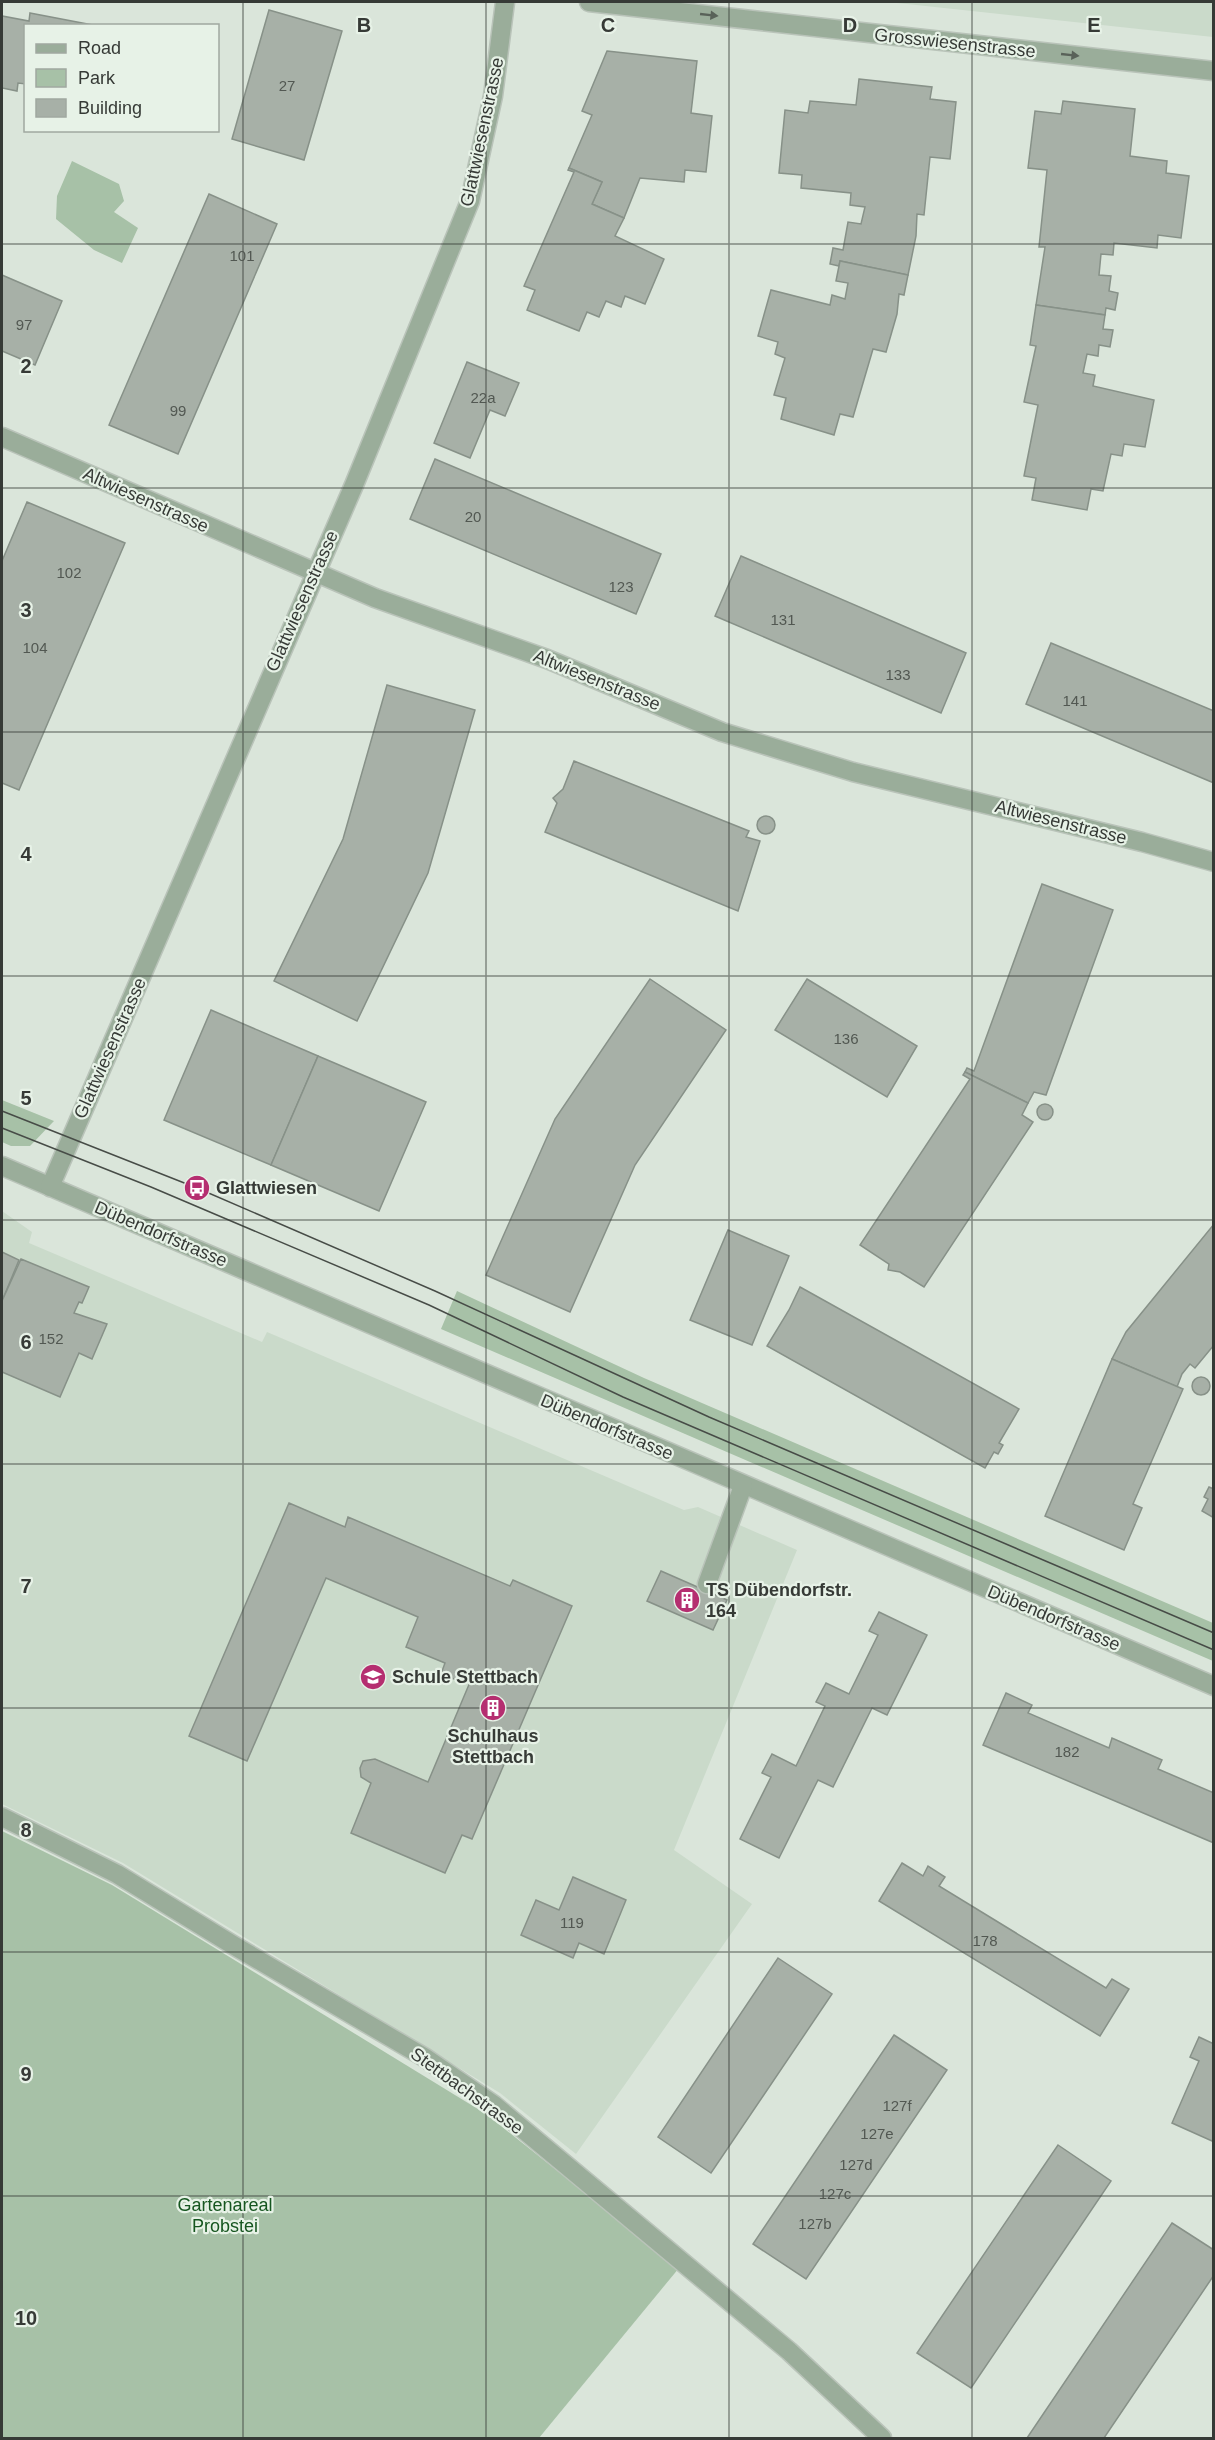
<svg xmlns="http://www.w3.org/2000/svg" width="1215" height="2440" viewBox="0 0 1215 2440" font-family="Arial,sans-serif">
  <style>
    .built { fill: #cadaca }
    .green { fill: #a7c1a7 }
    .building { fill: #a7b0a7; stroke: #879188; stroke-width: 1.5 }
    .lines { fill: none; stroke-linecap: round; stroke-linejoin: round }
    .minor-casing { stroke: #b9c3b9; stroke-width: 21 }
    .minor { stroke: #9aad9a; stroke-width: 18 }
    .tram { stroke: #474c47; stroke-width: 1.5 }
    .oneway { fill: #596259 }
    .grid { fill: none; stroke: #363a36; stroke-width: 1.5; stroke-opacity: 0.55 }
    .labels { text-anchor: middle; dominant-baseline: central; stroke-width: 4.5; stroke-linejoin: round; paint-order: stroke }
    .number-label { font-size: 15px; fill: #525852 }
    .street-label { font-size: 18px; fill: #363a36; stroke: #e7f2e7 }
    .poi-label { font-size: 18px; font-weight: bold; fill: #363a36; stroke: #e7f2e7; text-anchor: start }
    .park-label { font-size: 18px; fill: #165620; stroke: #e7f2e7 }
    .grid-label { font-size: 20px; text-anchor: middle; font-weight: bold; fill: #363a36; stroke: #e7f2e7; stroke-width: 4.5; stroke-linejoin: round; paint-order: stroke }
  </style>
  <rect width="100%" height="100%" fill="#dae5da"/>
  <g class="built">
    <path d="M886,2h327v35l-306,-33z"/>
    <path d="M2,1211l30,21 -3,11 233,99 5,-10 417,178 14,-3 99,43 -123,300 78,54 -176,250 -76,-61 -377,-230 -121,-59z"/>
  </g>
  <g class="green">
    <path d="M72,161l47,23 5,17 -10,11 24,16 -16,35 -28,-13 -38,-31 1,-23z"/>
    <path d="M2,1100l52,21 -24,25h-19l-9,-4z"/>
    <path d="M457,1291l187,87 569,245v38l-772,-332z"/>
    <path d="M2,1831l110,54 374,229 193,154 -140,170h-537z"/>
  </g>
  <g class="building">
    <path d="M269,10l73,21 -38,129 -72,-21z"/>
    <path d="M30,13l68,13h-72v58l-8,-1 -1,8 -15,-3v-72l27,5z"/>
    <path d="M607,51l90,10 -6,52 21,3 -6,56 -21,-2 -1,12 -44,-4 -16,40 -32,-14 10,-22 -33,-14 23,-53 -10,-4z"/>
    <path d="M859,79l73,8 -2,12 26,3 -6,57 -20,-2 -6,58 -7,-1 -1,22 -8,39 -68,-14 -1,5 -9,-2 3,-16 10,2 5,-28 13,2 4,-17 -15,-2 1,-12 -50,-5 1,-13 -23,-2 6,-63 23,3 2,-12 46,4z"/>
    <path d="M1063,101l72,8 -5,47 37,5 -1,12 23,3 -8,62 -23,-3 -1,13 -43,-5 -1,12 -12,-1 -2,21 12,1 -2,15 9,2 -3,17 -9,-2 -1,7 -69,-10 9,-58h-6l8,-77 -19,-2 7,-57 26,3z"/>
    <path d="M569,168l33,14 -10,22 32,14 -9,18 49,23 -19,45 -20,-8 -4,11 -15,-6 -7,16 -12,-5 -8,19 -52,-21 8,-20 -11,-4 50,-114 -6,-2z"/>
    <path d="M209,194l68,30 -99,230 -69,-29z"/>
    <path d="M840,261l68,14 -4,20 -5,-1 -2,20 -11,38 -13,-3 -20,68 -13,-3 -6,21 -53,-16 5,-21 -12,-3 11,-37 -10,-4 3,-12 -20,-6 13,-46 59,15 2,-10 13,4 3,-16 -12,-2z"/>
    <path d="M2,275l60,26 -27,64 -33,-14z"/>
    <path d="M1036,305l69,10 -2,14 10,1 -3,17 -11,-2 -1,11 -11,-2 -4,19 12,2 -2,11 61,14 -9,47 -21,-3 -2,12 -11,-2 -8,37 -12,-2 -4,21 -55,-10 4,-22 -12,-2 14,-71 -14,-3 12,-56 -6,-1z"/>
    <path d="M467,362l52,21 -14,33 -15,-6 -20,48 -36,-15z"/>
    <path d="M435,459l226,95 -25,60 -226,-95z"/>
    <path d="M27,502l98,41 -106,247 -17,-7v-222z"/>
    <path d="M741,556l225,97 -25,60 -226,-97z"/>
    <path d="M1051,643l163,68v72l-188,-79z"/>
    <path d="M387,685l88,25 -47,163 -71,148 -83,-40 69,-142z"/>
    <path d="M574,761l175,70 -3,6 14,4 -22,70 -193,-79 12,-29 -4,-5 10,-9z"/>
    <circle cx="766" cy="825" r="9"/>
    <path d="M1042,884l71,26 -67,185 -12,-3 -6,11 -63,-31 2,-4 7,3z"/>
    <path d="M650,979l76,51 -91,135 -65,147 -84,-37 69,-156z"/>
    <path d="M807,979l110,67 -30,51 -112,-67z"/>
    <path d="M211,1010l107,46 -47,109 -107,-45z"/>
    <path d="M318,1056l108,46 -47,109 -108,-46z"/>
    <path d="M965,1072l63,31 -6,12 11,7 -109,165 -24,-15 -12,-2 1,-6 -29,-19 110,-166 -7,-4z"/>
    <circle cx="1045" cy="1112" r="8"/>
    <path d="M1214,1224v121l-19,23 -5,-4 -8,10 -5,13 -65,-28 14,-27z"/>
    <path d="M728,1230l61,26 -37,89 -62,-25z"/>
    <path d="M2,1252l17,8 -17,41z"/>
    <path d="M21,1259l68,28 -7,16 -3,-1 -5,11 33,11 -15,35 -13,-6 -19,44 -58,-25v-71z"/>
    <path d="M800,1287l219,122 -20,34 4,2 -5,9 -4,-2 -9,16 -218,-122 22,-36z"/>
    <path d="M1112,1359l71,30 -50,115 9,4 -18,42 -79,-34z"/>
    <circle cx="1201" cy="1386" r="9"/>
    <path d="M1209,1487l5,2v29l-12,-7 6,-12 -4,-2z"/>
    <path d="M289,1503l56,24 3,-10 162,69 3,-6 59,26 -100,233 -10,-4 -17,38 -94,-40 20,-50 -10,-6 -1,-9 3,-7 12,-2 53,23 45,-107 -12,-5 -4,10 -16,-6 4,-11 -39,-16 12,-30 -92,-39 -79,183 -58,-25z"/>
    <path d="M661,1571l66,29 -14,30 -66,-29z"/>
    <path d="M879,1612l48,23 -40,80 -15,-7 -39,79 -15,-7 -39,78 -39,-19 31,-62 -9,-4 10,-19 24,12 29,-60 -9,-4 10,-19 23,11 29,-59 -9,-4z"/>
    <path d="M1006,1693l26,12 -4,8 81,35 3,-10 50,22 -4,9 56,24v50l-231,-98z"/>
    <path d="M902,1863l21,13 5,-10 17,11 -6,9 167,102 6,-9 17,10 -29,47 -221,-135z"/>
    <path d="M573,1877l53,23 -22,54 -25,-11 -6,15 -52,-23 15,-35 23,10z"/>
    <path d="M778,1958l54,36 -121,179 -53,-36z"/>
    <path d="M894,2035l53,35 -141,209 -53,-35z"/>
    <path d="M1199,2037l15,7v93l-2,4 -40,-18 27,-62 -9,-4z"/>
    <path d="M1058,2145l53,36 -140,207 -54,-35z"/>
    <path d="M1172,2223l42,27v25l-110,163h-77z"/>
  </g>
  <g class="lines">
    <g class="minor-casing">
      <g id="minor">
        <path d="M589,2l625,69"/>
        <path d="M2,437l373,161 172,61 175,73 131,40 289,70 72,20"/>
        <path d="M2,1166l1212,520"/>
        <path d="M50,1187l304,-702 116,-284 23,-105 12,-94"/>
        <path d="M707,1584l36,-98"/>
        <path d="M2,1817l115,57 116,71 191,112 70,48 295,246 93,87"/>
      </g>
    </g>
    <use href="#minor" class="minor"/>
    <g class="tram">
      <path d="M2,1111l195,77 238,103 274,126 505,216"/>
      <path d="M2,1128l149,59 278,118 194,92 591,253"/>
    </g>
  </g>
  <defs><path id="oneway-solid" d="M-6-.8H1V-3.2L6.5 0L1 3.2V.8H-6Z" transform="scale(1.5)"/></defs>
  <g class="oneway">
    <use href="#oneway-solid" transform="translate(709 15) rotate(6)"/>
    <use href="#oneway-solid" transform="translate(1070 55) rotate(6)"/>
  </g>
  <path class="grid" d="M243,2v2436M486,2v2436M729,2v2436M972,2v2436M2,244h1212M2,488h1212M2,732h1212M2,976h1212M2,1220h1212M2,1464h1212M2,1708h1212M2,1952h1212M2,2196h1212"/>
  <defs>
    <g id="bus-disc" transform="scale(1.35)"><circle r="9.5" fill="#b52e70" stroke="#e7f2e7"/><path d="M-5-6H5V4H4V6H2V4H-2V6H-4V4H-5ZM-3.5-4V0h7V-4ZM-3.5 1.2v1.5H-2V1.2ZM2 1.2v1.5H3.5V1.2Z" fill="#fff"/></g>
    <g id="building-disc" transform="scale(1.35)"><circle r="9.5" fill="#b52e70" stroke="#e7f2e7"/><path d="M-4-6H4V6H1V3H-1V6H-4ZM-2.5-4.3h1.7v1.8h-1.7ZM.8-4.3h1.7v1.8H.8ZM-2.5-1h1.7V.8h-1.7ZM.8-1h1.7V.8H.8Z" fill="#fff"/></g>
    <g id="school-disc" transform="scale(1.35)"><circle r="9.5" fill="#b52e70" stroke="#e7f2e7"/><path d="M0-5L7-2L0 1L-7-2ZM-4 1L0 2.5L4 1V4Q0 6-4 4Z" fill="#fff"/></g>
  </defs>
  <g fill-rule="evenodd">
    <use href="#bus-disc" x="197" y="1188"/>
    <use href="#building-disc" x="687" y="1600"/>
    <use href="#school-disc" x="373" y="1677"/>
    <use href="#building-disc" x="493" y="1708"/>
  </g>
  <g class="labels">
    <g class="number-label">
      <text x="287" y="85">27</text>
      <text x="242" y="255">101</text>
      <text x="24" y="324">97</text>
      <text x="483" y="397">22a</text>
      <text x="178" y="410">99</text>
      <text x="473" y="516">20</text>
      <text x="69" y="572">102</text>
      <text x="621" y="586">123</text>
      <text x="783" y="619">131</text>
      <text x="35" y="647">104</text>
      <text x="898" y="674">133</text>
      <text x="1075" y="700">141</text>
      <text x="846" y="1038">136</text>
      <text x="51" y="1338">152</text>
      <text x="1067" y="1751">182</text>
      <text x="572" y="1922">119</text>
      <text x="985" y="1940">178</text>
      <text x="897" y="2105">127f</text>
      <text x="877" y="2133">127e</text>
      <text x="856" y="2164">127d</text>
      <text x="835" y="2193">127c</text>
      <text x="815" y="2223">127b</text>
    </g>
    <g class="street-label">
      <text transform="translate(955 43) rotate(6)">Grosswiesenstrasse</text>
      <text transform="translate(482 132) rotate(-78)">Glattwiesenstrasse</text>
      <text transform="translate(146 500) rotate(24)">Altwiesenstrasse</text>
      <text transform="translate(302 601) rotate(-66)">Glattwiesenstrasse</text>
      <text transform="translate(597 680) rotate(22)">Altwiesenstrasse</text>
      <text transform="translate(1061 822) rotate(14)">Altwiesenstrasse</text>
      <text transform="translate(110 1048) rotate(-66)">Glattwiesenstrasse</text>
      <text transform="translate(161 1234) rotate(23)">Dübendorfstrasse</text>
      <text transform="translate(607 1427) rotate(23)">Dübendorfstrasse</text>
      <text transform="translate(1054 1618) rotate(23)">Dübendorfstrasse</text>
      <text transform="translate(467 2091) rotate(36)">Stettbachstrasse</text>
    </g>
    <g class="poi-label">
      <text x="216" y="1188">Glattwiesen</text>
      <text x="706" y="1590">TS Dübendorfstr.<tspan x="706" dy="21">164</tspan></text>
      <text x="392" y="1677">Schule Stettbach</text>
      <text x="493" y="1736" text-anchor="middle">Schulhaus<tspan x="493" dy="21">Stettbach</tspan></text>
    </g>
    <g class="park-label">
      <text x="225" y="2205">Gartenareal<tspan x="225" dy="21">Probstei</tspan></text>
    </g>
  </g>
  <g class="grid-label">
    <text x="364" y="32">B</text>
    <text x="608" y="32">C</text>
    <text x="850" y="32">D</text>
    <text x="1094" y="32">E</text>
    <text x="26" y="373">2</text>
    <text x="26" y="617">3</text>
    <text x="26" y="861">4</text>
    <text x="26" y="1105">5</text>
    <text x="26" y="1349">6</text>
    <text x="26" y="1593">7</text>
    <text x="26" y="1837">8</text>
    <text x="26" y="2081">9</text>
    <text x="26" y="2325">10</text>
  </g>
  <rect width="1215" height="2440" fill="none" stroke="#363a36" stroke-width="6"/>
  <rect x="24" y="24" width="195" height="108" fill="#e7f2e7" stroke="#a0a8a0" stroke-width="1.5"/>
  <rect x="36" y="44" width="30" height="9" fill="#9aad9a" stroke="#a0a8a0" stroke-width="1.5"/>
  <text x="78" y="54" font-size="18" fill="#363a36">Road</text>
  <rect x="36" y="69" width="30" height="18" fill="#a7c1a7" stroke="#a0a8a0" stroke-width="1.5"/>
  <text x="78" y="84" font-size="18" fill="#363a36">Park</text>
  <rect x="36" y="99" width="30" height="18" fill="#a7b0a7" stroke="#a0a8a0" stroke-width="1.5"/>
  <text x="78" y="114" font-size="18" fill="#363a36">Building</text>
</svg>
